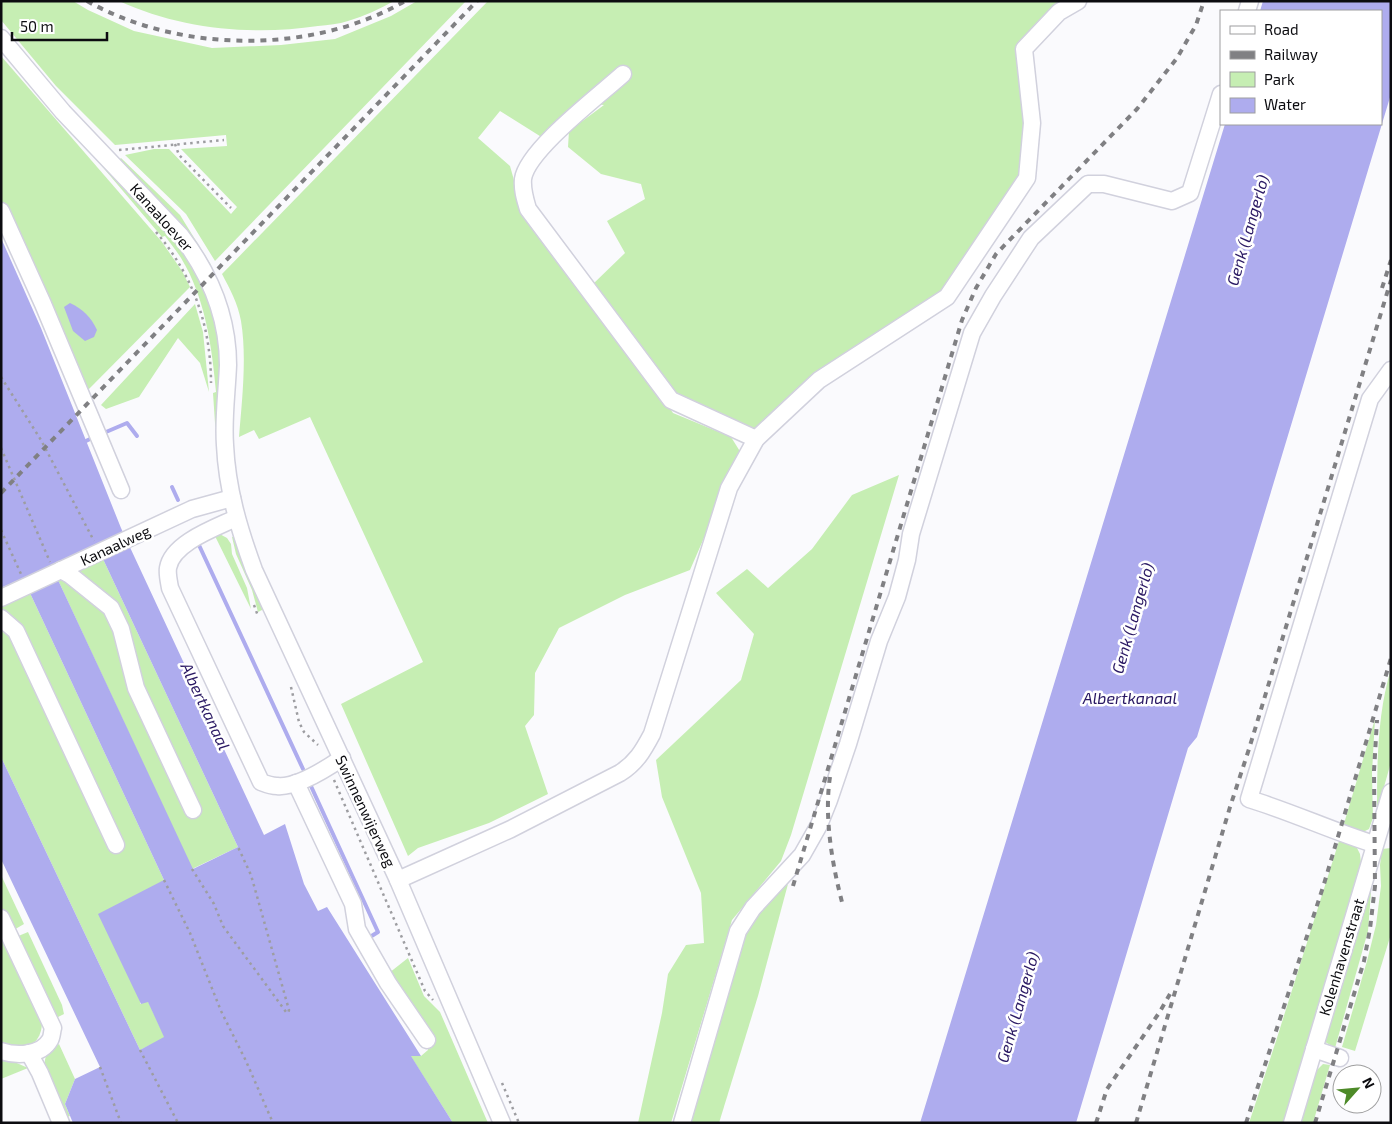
<svg xmlns="http://www.w3.org/2000/svg" width="1392" height="1124" viewBox="0 0 1392 1124" font-family="'Exo 2',sans-serif">
  <style>
    .green { fill: #c6eeb3 }
    .water { fill: #aeacee; fill-rule: evenodd }
    .lines { fill: none; stroke-linecap: round; stroke-linejoin: round }
    .stream { stroke: #aeacee; stroke-width: 4 }
    .minor-casing { stroke: #d1d1dd; stroke-width: 19 }
    .path { stroke: #9d9da1; stroke-width: 2.5; stroke-dasharray: 2.5 4; stroke-linecap: butt }
    .minor { stroke: #fff; stroke-width: 16 }
    .rail { stroke: #808083; stroke-width: 4; stroke-dasharray: 6 6; stroke-linecap: butt }
    .labels { text-anchor: middle; dominant-baseline: central; stroke-width: 5; stroke-linejoin: round; paint-order: stroke }
    .street-label { font-size: 15px; fill: #0c0c10; stroke: #fff }
    .water-label { font-size: 16px; font-style: italic; fill: #291863; stroke: #fff }
  </style>
  <rect width="100%" height="100%" fill="#fafafd"/>
  <g class="green">
    <path d="M1,1h72l15,9 46,21 78,17 69,-3 54,-6 56,-23 26,-15h49l-251,260 -29,-47 -61,-59 29,-6h15l62,65 6,-7 -56,-58 46,-3 -1,-11 -111,10 -59,-59 -55,-66z"/>
    <path d="M119,1h275c-14,8 -30,15 -46,20 -9,3 -20,4 -30,5 -66,10 -138,3 -199,-25z"/>
    <path d="M488,1h576l-8,5 -40,39 9,81 -6,49 -76,115 -125,86 -62,58 -83,-39 -81,-110 33,-32 -18,-32 38,-22 -4,-15 -40,-10 -33,-27 1,-16 35,-26 -20,-2 -41,35 -43,-27 -22,27 32,28 15,53 105,132 43,62 58,24 10,16 -51,117 -65,25 -66,33 -24,45 -1,42 -9,11 23,68 -59,29 -71,25 -10,8 -67,-152 82,-42 -113,-245 -51,22 -5,-9 -15,7c3,-36 8,-80 2,-116 -3,-17 -11,-32 -19,-47z"/>
    <path d="M1,56l161,186 20,29 8,16 -105,106 -84,-190z"/>
    <path d="M67,125l104,109 18,24 25,52 7,42 -3,85 -3,-14 -2,-30 3,-1c-4,-46 -11,-95 -35,-134 -5,-8 -11,-15 -16,-22l-3,1z"/>
    <path d="M121,158l59,57 31,50 -2,2 -91,-106z"/>
    <path d="M195,304l8,28 6,60 -9,-29 -22,-25 -39,59 -33,12 -5,-4z"/>
    <path d="M899,475l-108,360 -10,26 -49,59 -61,203h-33l24,-110 6,-39 18,-29 18,-2 -3,-50 -39,-96 -6,-37 85,-80 13,-46 -38,-41 31,-24 21,19 44,-39 40,-54z"/>
    <path d="M216,532l11,6 4,6 1,10 15,34 4,21 -37,-75z"/>
    <path d="M235,536l29,73 -6,3 -6,-22 -16,-36 -4,-17z"/>
    <path d="M96,544l142,303 -46,22 -141,-304z"/>
    <path d="M23,578l141,302 -24,124 8,-3 17,37 -25,12 -139,-293v-169z"/>
    <path d="M1391,669v93l-14,50c0,-48 0,-97 14,-143z"/>
    <path d="M1375,719l-3,54 1,45 -4,11 -10,5 -16,-7z"/>
    <path d="M1339,841l17,5 4,8 1,9 -78,260h-34l27,-82z"/>
    <path d="M1391,848v86l-36,117 -13,-4 25,-86 9,-36 5,-39 -1,-21 2,-16z"/>
    <path d="M1,875l23,49 -12,7 -11,-24z"/>
    <path d="M1372,879l-4,52 -33,117 -13,-8z"/>
    <path d="M788,884l-30,112 -39,127h-30l54,-191 23,-31z"/>
    <path d="M1,930l41,92c0,24 -21,33 -41,19z"/>
    <path d="M28,932l34,73 2,9 -6,3 -6,-4 -36,-76z"/>
    <path d="M408,958l16,38 16,16 48,111h-35l-43,-68 11,1 7,-6 1,-18 -40,-59z"/>
    <path d="M59,1044l16,35 -10,25 5,12 -6,2c-6,-14 -26,-49 -17,-64 3,-4 8,-7 12,-10z"/>
    <path d="M1,1056l27,12 -27,11z"/>
    <path d="M1323,1064l7,1 -17,58h-15l15,-49z"/>
  </g>
  <g class="water">
    <path d="M1263,1h128v93l-194,643 -9,11 -112,375h-156l305,-999h156v-113h-121z"/>
    <path d="M1,238l40,90 80,200 143,307 21,-11 19,60 14,27 9,-4 94,149h-10l42,67h-380l-8,-19 10,-25 25,-12 -99,-208v-102l139,293 24,-13 -16,-35 -7,2 -43,-90 66,-34 -141,-302 -22,10zM96,544l142,303 -45,22 -142,-304z"/>
    <path d="M70,303c14,7 20,13 27,27l-3,7 -9,4 -12,-10 -9,-24z"/>
  </g>
  <g class="lines">
    <g class="stream">
      <path d="M106,432l21,-9 10,13"/>
      <path d="M86,441l6,-3"/>
      <path d="M172,487l6,13"/>
      <path d="M198,543l105,226"/>
      <path d="M310,784l68,148 -8,5"/>
    </g>
    <g class="minor-casing">
      <g id="minor">
        <path d="M1247,11l3,-10"/>
        <path d="M1,38l62,74 118,124c29,38 47,81 47,129 -1,27 -5,53 -3,80 2,44 14,84 29,125l144,310 104,243"/>
        <path d="M623,74c-23,21 -96,76 -100,105 -1,11 2,20 5,30l143,191 85,39"/>
        <path d="M1,211l42,93 78,186"/>
        <path d="M236,518c-21,10 -64,25 -68,50 -1,6 1,14 2,20l91,194c5,2 11,4 16,4 19,2 49,-17 65,-28"/>
        <path d="M61,570l9,5 41,33 10,21 15,59 57,122"/>
        <path d="M1,598l191,-89 40,-11"/>
        <path d="M1,618l15,13 100,214"/>
        <path d="M296,783l57,121 4,25 31,54 39,57"/>
        <path d="M1374,844c-42,-13 -82,-32 -125,-45l121,-400 21,-29"/>
        <path d="M398,880l113,-51 109,-56c16,-10 23,-22 32,-39l77,-246 27,-49 63,-59 128,-83 80,-119 5,-55 -8,-74 35,-37 19,-11"/>
        <path d="M1,918l52,110c-1,3 -1,9 -3,12 -9,16 -34,16 -49,11"/>
        <path d="M1314,1049l26,9"/>
        <path d="M29,1053l11,20 21,50"/>
        <path d="M682,1123l56,-192 15,-23 49,-53 17,-30 10,-25 19,-56 31,-103 18,-44 10,-37 4,-26 61,-201 21,-37 38,-58 57,-54h16l68,17 18,-8 31,-99"/>
        <path d="M1292,1123l99,-331"/>
      </g>
    </g>
    <g class="path">
      <path d="M175,144l4,11 52,53"/>
      <path d="M119,150l105,-10"/>
      <path d="M156,232c37,43 55,94 55,151"/>
      <path d="M1,377l40,63 53,101"/>
      <path d="M1,448l49,114"/>
      <path d="M1,530l20,44"/>
      <path d="M254,605l4,11"/>
      <path d="M291,687l8,35 5,10 14,13"/>
      <path d="M334,780l91,211 8,9"/>
      <path d="M192,869l22,35 9,22 63,86 2,1 1,-3 -38,-135 -13,-28"/>
      <path d="M164,880l26,53 31,78 25,50 27,62"/>
      <path d="M140,1050l38,73"/>
      <path d="M100,1067l21,56"/>
      <path d="M502,1083l17,40"/>
    </g>
    <use href="#minor" class="minor"/>
    <g class="rail">
      <path d="M87,1c92,52 225,54 318,0"/>
      <path d="M1382,288l9,-28"/>
      <path d="M1,493l476,-492"/>
      <path d="M830,777c-6,39 2,87 12,125"/>
      <path d="M793,886l169,-566 14,-32 20,-34 141,-145 40,-51 19,-33 8,-24"/>
      <path d="M1096,1123l11,-34 52,-76 11,-19"/>
      <path d="M1136,1123l94,-316 19,-58 142,-469"/>
      <path d="M1246,1123l78,-239 67,-226"/>
      <path d="M1315,1123l49,-162 6,-32 5,-43 -1,-115 3,-51"/>
    </g>
  </g>
  <g class="labels">
    <g class="street-label">
      <text transform="translate(162 217) rotate(48)">Kanaaloever</text>
      <text transform="translate(115 545) rotate(-25)">Kanaalweg</text>
      <text transform="translate(366 811) rotate(65)">Swinnenwijerweg</text>
      <text transform="translate(1341 957) rotate(-73)">Kolenhavenstraat</text>
    </g>
    <g class="water-label">
      <text transform="translate(1247 230) rotate(-74)">Genk (Langerlo)</text>
      <text transform="translate(1132 618) rotate(-74)">Genk (Langerlo)</text>
      <text x="1130" y="697">Albertkanaal</text>
      <text transform="translate(206 706) rotate(65)">Albertkanaal</text>
      <text transform="translate(1017 1007) rotate(-74)">Genk (Langerlo)</text>
    </g>
  </g>
  <rect width="1392" height="1124" fill="none" stroke="#0c0c10" stroke-width="5"/>
  <rect x="1220" y="10" width="162" height="115" fill="#ffffff" stroke="#9e9e9f"/>
  <rect x="1230" y="26" width="25" height="8" fill="#ffffff" stroke="#9e9e9f"/>
  <text x="1264" y="35" font-size="15" fill="#0c0c10">Road</text>
  <rect x="1230" y="51" width="25" height="8" fill="#808083" stroke="#9e9e9f"/>
  <text x="1264" y="60" font-size="15" fill="#0c0c10">Railway</text>
  <rect x="1230" y="72" width="25" height="15" fill="#c6eeb3" stroke="#9e9e9f"/>
  <text x="1264" y="85" font-size="15" fill="#0c0c10">Park</text>
  <rect x="1230" y="98" width="25" height="15" fill="#aeacee" stroke="#9e9e9f"/>
  <text x="1264" y="110" font-size="15" fill="#0c0c10">Water</text>
  <g transform="translate(1357 1089) rotate(63)"><circle r="24" fill="#ffffff" stroke="#9e9e9f"/>
  <path d="M0-4L9 19L0 12L-9 19Z" fill="#4d8a28"/>
  <text y="-8" font-size="14" font-weight="bold" text-anchor="middle" fill="#0c0c10">N</text>
  </g>
  <path d="M12 32v8h95v-8" fill="none" stroke="#0c0c10" stroke-width="2.5"/>
  <text x="20" y="32" font-size="15" fill="#0c0c10" stroke="#ffffff" stroke-width="4" paint-order="stroke">50 m</text>
</svg>
